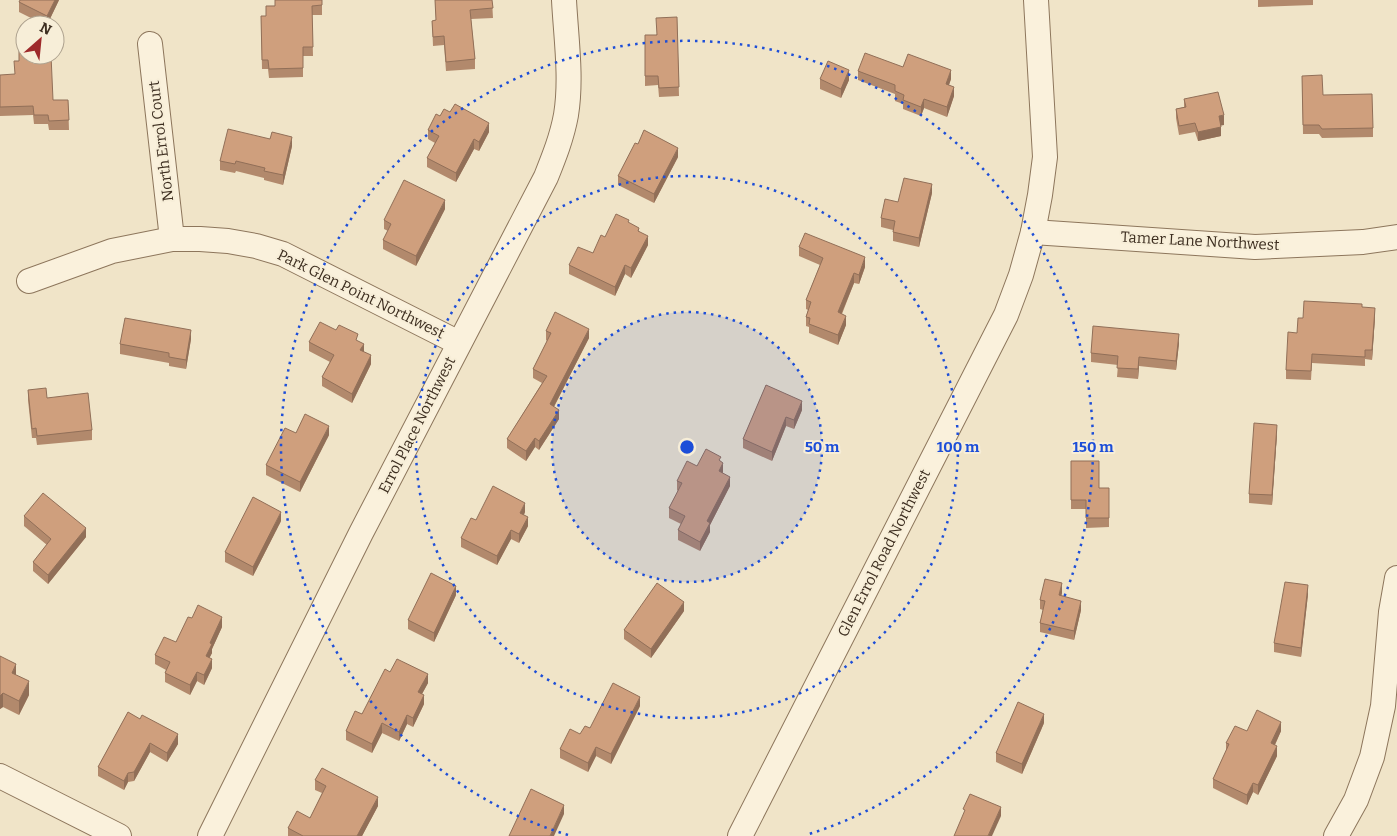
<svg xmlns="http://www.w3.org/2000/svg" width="1397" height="836" viewBox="0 0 1397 836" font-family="Bitter,serif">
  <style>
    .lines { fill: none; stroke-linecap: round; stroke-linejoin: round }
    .minor-casing { stroke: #8d765c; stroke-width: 26 }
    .minor { stroke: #faf1dc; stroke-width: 24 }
    .wall { fill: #b2896c }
    .shaded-wall { fill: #916f58 }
    .building { fill: #cf9f7d; stroke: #916f58 }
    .ring { fill: none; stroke: #1d4ed8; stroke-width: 2.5; stroke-dasharray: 2.5 5 }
    .labels { text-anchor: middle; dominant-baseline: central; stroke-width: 4; stroke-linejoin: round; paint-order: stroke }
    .street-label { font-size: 15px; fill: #3d2e20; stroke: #f7eed8 }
    .centre { fill: #1d4ed8; stroke: #f7eed8; stroke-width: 2.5 }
    .ring-label { font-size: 15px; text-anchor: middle; font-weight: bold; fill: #1d4ed8; stroke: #f7eed8; stroke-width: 4; stroke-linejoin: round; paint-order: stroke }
  </style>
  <rect width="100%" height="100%" fill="#f0e4c8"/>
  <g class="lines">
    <g class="minor-casing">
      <g id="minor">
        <path d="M150,44l22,195"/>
        <path d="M1033,232l222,15 108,-5 34,-5"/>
        <path d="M29,281l83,-30 60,-12h28l28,2 28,5 27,8 176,89"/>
        <path d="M0,776l119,60"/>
        <path d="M210,836l151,-303 185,-356c8,-20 16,-40 20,-62 6,-37 0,-77 -2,-115"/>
        <path d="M740,836l266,-521 15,-40 12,-43 7,-37 5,-38 -9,-157"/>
        <path d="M1336,836l20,-36 16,-43 11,-51 8,-94 6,-34"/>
      </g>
    </g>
    <use href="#minor" class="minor"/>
  </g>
  <g class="wall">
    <path d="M59,0l-12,25h-2l-26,-13v-10z"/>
    <path d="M435,0h57l1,18 -22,1 4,40v10l-29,2 -2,-26 -11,1 -1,-25 4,-1z"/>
    <path d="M1258,0h55v5l-55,2z"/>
    <path d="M322,5v10h-10l1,41h-10v21l-34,1 -1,-9h-6l-1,-53h5v-10z"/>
    <path d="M677,17l2,79 -20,1 -1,-12 -13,1v-51h11z"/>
    <path d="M903,67l48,12 -2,6 5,11 -7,21 -23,-9 -3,8 -18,-7v-5l-8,-3v-7l-37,-14v-9z"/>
    <path d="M0,75l53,25h15l1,30h-20l-1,-6h-14l-1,-9 -33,1z"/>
    <path d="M1302,76l21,19 50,33v9l-51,1 -3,-4h-16z"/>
    <path d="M820,79l29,1 -8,18 -21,-9z"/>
    <path d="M1184,99l40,26h-3v11l-23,5 -3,-9 -16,3 -3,-17v-9l8,-2z"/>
    <path d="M440,116l49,16 -10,19 -5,-2 -18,33 -29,-15v-9l8,-15 -7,-4v-9z"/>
    <path d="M292,146l-9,39 -19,-5v-2l-28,-7 -1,2 -15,-3v-9z"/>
    <path d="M678,157l-24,46 -36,-18v-9z"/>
    <path d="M932,193l-13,54 -26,-6v-11l-12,-3v-9z"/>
    <path d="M445,209l-29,57 -33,-17v-9l5,-9 -4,-2v-9z"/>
    <path d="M629,223l10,8 9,14 -17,33 -6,-4 -10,22 -46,-22v-9l24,-12 12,-16z"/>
    <path d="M799,247l66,20 -6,17 -5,-1 -12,31 4,11 -8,20 -29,-12v-6l-3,-1v-9l2,-7 -2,-1v-9l14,-35 -21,-9z"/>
    <path d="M1362,307l13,10 -3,43 -7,-1v7l-53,-3 -1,17 -25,-1v-9l11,-37 6,-15z"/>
    <path d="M546,331l43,7 -35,69 5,12 -20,31 -4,-3 -9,14 -19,-13v-9l35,-56 -9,-5v-9l14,-28 -1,-1z"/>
    <path d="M191,339l-5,30 -17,-3v-3l-49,-9v-10z"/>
    <path d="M358,341l13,23 -19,39 -30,-17v-9l8,-15 -21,-11v-9z"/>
    <path d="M1179,343l-3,27 -37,-4 -1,13 -21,-2 1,-12 -27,-3v-9z"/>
    <path d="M766,385l36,25 -8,19 -8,-3 -14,35 -29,-13v-9z"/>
    <path d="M28,390l19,8 45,32v10l-55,5 -1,-7h-4l-4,-38z"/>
    <path d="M296,433l33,2 -29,57 -34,-17v-10z"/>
    <path d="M1277,434l-5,71 -23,-2v-9z"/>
    <path d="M721,461l2,11v1l7,13 -20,39v7l-10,19 -22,-11v-10l3,-6 -12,-6v-10l9,-17 -1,-1v-9l20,-15z"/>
    <path d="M1071,461l28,27h10v39l-23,1v-19h-15z"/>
    <path d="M525,512l-1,3 4,11 -9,17 -8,-4 -14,26 -36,-18v-9l15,-18z"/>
    <path d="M24,516l62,21 -38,47 -15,-13v-9l14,-17 -23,-19z"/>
    <path d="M281,521l-28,55 -28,-14v-10z"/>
    <path d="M1062,593l-1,3 20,14 -7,30 -34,-8v-9l3,-13 -3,-1v-9z"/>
    <path d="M1308,594l-7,63 -27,-5v-9z"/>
    <path d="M456,595l-22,47 -26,-13v-9z"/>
    <path d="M684,611l-33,47 -27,-19v-9z"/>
    <path d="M192,618l30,9 -10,22v4l-3,5 3,10 -8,17 -7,-4 -7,14 -25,-13v-9l1,-3 -11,-6v-9l21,-13z"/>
    <path d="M0,656l16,19 13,20 -10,20 -16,-8 -3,2z"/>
    <path d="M390,672l38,11 -6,11 2,10 -11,23 -6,-3 -8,17 -17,-8 -10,20 -26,-13v-9l16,-17z"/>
    <path d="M640,706l-29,58 -15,-8 -8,16 -28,-14v-9l20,-15 10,-6z"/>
    <path d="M128,712l50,32 -11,18 -17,-10 -16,29 -6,1 -4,8 -26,-14v-9z"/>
    <path d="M1044,723l-22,51 -26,-12v-9z"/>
    <path d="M1247,731h34l-6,14 2,11 -19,39 -5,-3 -6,13 -34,-17v-9l13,-28v-8z"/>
    <path d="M315,780l63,26 -16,30h-74v-8l22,-10 12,-25 -7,-3z"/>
  </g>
  <g class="shaded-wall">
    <path d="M55,0h4l-12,25v-9z"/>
    <path d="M849,70v10l-8,18v-9z"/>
    <path d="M951,70v9l-5,14v-9z"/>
    <path d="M954,87v9l-7,21v-10z"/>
    <path d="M924,99v9l-3,8v-9z"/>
    <path d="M1224,115v10l-5,1v-10z"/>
    <path d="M489,123v9l-10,19v-9z"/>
    <path d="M1221,127v9l-23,5v-9z"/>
    <path d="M292,137v9l-9,39v-10z"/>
    <path d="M474,139v10l-18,33v-9z"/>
    <path d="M678,148v9l-24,46v-9z"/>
    <path d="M932,184v9l-13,54v-9z"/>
    <path d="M445,200v9l-29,57v-10z"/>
    <path d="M648,236v9l-17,33v-10z"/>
    <path d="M865,257v10l-6,17v-9z"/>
    <path d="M625,265v9l-10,22v-9z"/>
    <path d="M854,273v10l-16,39v-10z"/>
    <path d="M1375,308v9l-3,43v-10z"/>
    <path d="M846,316v9l-8,20v-10z"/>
    <path d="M589,329v9l-39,76v-10z"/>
    <path d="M191,330v9l-5,30v-9z"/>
    <path d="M1179,334v9l-3,27v-9z"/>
    <path d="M364,344v9l-4,-3z"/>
    <path d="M371,355v9l-19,39v-9z"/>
    <path d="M1139,357v9l-1,13v-10z"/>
    <path d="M802,401v9l-8,19v-9z"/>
    <path d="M559,410v9l-20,31v-9z"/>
    <path d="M786,417v9l-14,35v-9z"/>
    <path d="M1277,425v9l-5,71v-10z"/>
    <path d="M329,426v9l-29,57v-10z"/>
    <path d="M535,438v9l-9,14v-10z"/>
    <path d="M723,463v9l-4,8v-9z"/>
    <path d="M730,477v9l-20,39v7l-10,19v-9l7,-21z"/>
    <path d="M525,503v9l-5,10v-9z"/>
    <path d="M281,512v9l-28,55v-9z"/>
    <path d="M528,517v9l-9,17v-9z"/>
    <path d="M86,528v9l-38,47v-9z"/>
    <path d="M511,530v9l-14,26v-9z"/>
    <path d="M1062,583v10l-3,11v-9z"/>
    <path d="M1308,585v9l-7,63v-9z"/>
    <path d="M456,586v9l-22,47v-9z"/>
    <path d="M1081,601v9l-7,30v-9z"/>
    <path d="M684,602v9l-33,47v-9z"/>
    <path d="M222,617v10l-10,22v4l-6,12v-9l4,-13z"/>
    <path d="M212,659v9l-8,17v-10z"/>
    <path d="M16,664v14l-4,-5z"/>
    <path d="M197,672v9l-7,14v-10z"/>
    <path d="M428,674v9l-10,18v-9z"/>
    <path d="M29,681v14l-10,20v-14z"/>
    <path d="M3,693v14l-3,2v-13z"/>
    <path d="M424,695v9l-11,23v-9z"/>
    <path d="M640,697v9l-29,58v-10z"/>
    <path d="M1044,714v9l-22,51v-10z"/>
    <path d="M407,715v9l-8,17v-9z"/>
    <path d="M1281,722v9l-10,22v-10z"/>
    <path d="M382,723v10l-10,20v-9z"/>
    <path d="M178,734v10l-11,18v-9z"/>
    <path d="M150,743v9l-16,29v-9z"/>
    <path d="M1277,746v10l-19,39v-10z"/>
    <path d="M596,747v9l-8,16v-9z"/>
    <path d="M128,773v9l-4,8v-9z"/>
    <path d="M1253,783v9l-6,13v-10z"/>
    <path d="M378,797v9l-16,30h-5z"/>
    <path d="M564,805v9l-10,22h-4z"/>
    <path d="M1001,807v9l-9,20h-4z"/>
  </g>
  <g class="building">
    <path d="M20,0h35l-8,16 -28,-14z"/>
    <path d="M275,0h47v5l-10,1 1,41h-10v21l-34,1 -1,-9h-6l-1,-44h5v-10h9z"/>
    <path d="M435,0h57l1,8 -23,2 5,49 -29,3 -2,-26 -11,1 -1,-16 4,-1z"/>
    <path d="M677,17l2,70 -20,1 -1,-12h-13v-41h12l-1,-17z"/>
    <path d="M19,49h6v6h26l2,45h15l1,20 -20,1 -1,-6h-14l-1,-9 -33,1v-32l15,-1 -1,-13h5z"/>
    <path d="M865,53l38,14 5,-13 43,16 -5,14 8,3 -7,20 -23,-8 -3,8 -18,-7 1,-5 -9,-4v-6l-37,-14z"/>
    <path d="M828,61l21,9 -8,19 -21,-10z"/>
    <path d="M1322,75l1,20 49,-1 1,34 -51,1 -3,-4h-16l-1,-49z"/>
    <path d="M1218,92l6,23 -5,1 2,11 -23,5 -3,-9 -16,3 -3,-17 10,-2 -2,-8z"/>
    <path d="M455,104l34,19 -10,19 -5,-3 -18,34 -29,-15 12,-22 -11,-6 8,-16 4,2 4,-7 6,3z"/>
    <path d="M228,129l42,10 2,-7 20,5 -9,38 -19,-4 1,-3 -29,-7 -1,3 -15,-3z"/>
    <path d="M644,130l34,18 -24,46 -36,-18 17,-33 3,1z"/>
    <path d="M904,178l28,6 -13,54 -26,-6 2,-11 -14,-3 4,-19 13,3z"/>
    <path d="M404,180l41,20 -29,56 -33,-16 8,-16 -7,-4z"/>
    <path d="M616,214l13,6 -1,2 11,6 -1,3 10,5 -17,32 -6,-3 -10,22 -46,-22 9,-18 15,6 8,-18 4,2z"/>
    <path d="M805,233l60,24 -6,18 -5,-2 -16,39 8,4 -8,19 -29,-11 1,-6 -4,-1 5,-15 -5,-2 17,-42 -24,-11z"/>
    <path d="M1304,301l58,3v3l13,1 -3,42h-7v7l-53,-3 -1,17 -25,-1 2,-38 9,1 1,-15h5z"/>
    <path d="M555,312l34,17 -39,75 9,6 -20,31 -4,-3 -9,13 -19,-12 40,-63 -14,-7 18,-36 -5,-2z"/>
    <path d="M125,318l66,12 -5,30 -17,-3v-4l-49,-9z"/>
    <path d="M320,322l16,8 3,-5 19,9 -2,6 8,4 -4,6 11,5 -19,39 -30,-17 12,-22 -25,-13z"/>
    <path d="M1093,326l86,8 -3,27 -37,-4 -1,12 -21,-1 1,-12 -27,-3z"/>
    <path d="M766,385l36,16 -8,19 -8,-3 -14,35 -29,-13z"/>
    <path d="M46,388l1,10 41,-5 4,37 -55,6 -1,-8 -4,1 -4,-39z"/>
    <path d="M305,414l24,12 -29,56 -34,-17 19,-37 11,5z"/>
    <path d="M1254,423l23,2 -5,70 -23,-1z"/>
    <path d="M706,449l15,8 -2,3 4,3 -4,8 11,6 -23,44 3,2 -10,19 -22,-12 7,-14 -16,-8 13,-25 -5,-2 10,-20 10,5z"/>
    <path d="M1071,461h28v27h10v30h-23v-18h-15z"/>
    <path d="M493,486l32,17 -5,10 8,4 -9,17 -8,-4 -14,26 -36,-18 10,-20 5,2z"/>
    <path d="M43,493l43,35 -38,47 -15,-13 18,-23 -27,-23z"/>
    <path d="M253,497l28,15 -28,55 -28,-15z"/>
    <path d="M431,573l25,13 -22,47 -26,-13z"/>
    <path d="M1045,579l17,4 -3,12 22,6 -7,30 -34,-8 5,-22 -5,-1z"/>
    <path d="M1285,582l23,3 -7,63 -27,-5z"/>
    <path d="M657,583l27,19 -33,47 -27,-19z"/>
    <path d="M198,605l24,12 -12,26 2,1 -6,12 6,3 -8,16 -7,-3 -7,13 -25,-12 5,-11 -15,-7 9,-18 12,5 12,-25 4,1z"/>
    <path d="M0,656l16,8 -4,9 17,8 -10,20 -16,-8 -3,3z"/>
    <path d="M397,659l31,15 -10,18 6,3 -11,23 -6,-3 -8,17 -17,-9 -10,21 -26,-13 9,-20 7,3 23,-45 5,3z"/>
    <path d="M613,683l27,14 -29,57 -15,-7 -8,16 -28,-14 10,-20 10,5 5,-8 5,2z"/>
    <path d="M1018,702l26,12 -22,50 -26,-11z"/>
    <path d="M1257,710l24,12 -10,21 6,3 -19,39 -5,-2 -6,12 -34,-16 16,-35 -3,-1 9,-17 12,5z"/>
    <path d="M128,712l12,7 2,-4 36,19 -11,19 -17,-10 -16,29 -6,1 -4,8 -26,-14z"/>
    <path d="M322,768l56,29 -21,39h-54l-15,-8 9,-17 13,7 16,-32 -11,-6z"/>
    <path d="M531,789l33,16 -14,31h-41z"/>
    <path d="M970,794l31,13 -13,29h-34l11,-26 -2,-1z"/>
  </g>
  <circle cx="687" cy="447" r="135" fill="#1d4ed8" fill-opacity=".12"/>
  <g class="ring">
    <circle cx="687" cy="447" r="135"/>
    <circle cx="687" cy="447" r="271"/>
    <path d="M568 835A406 406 0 1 1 806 835"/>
  </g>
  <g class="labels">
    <g class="street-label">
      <text transform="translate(161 141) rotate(-97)">North Errol Court</text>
      <text transform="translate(1200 241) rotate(3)">Tamer Lane Northwest</text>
      <text transform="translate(361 294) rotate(26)">Park Glen Point Northwest</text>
      <text transform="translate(417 425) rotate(-63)">Errol Place Northwest</text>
      <text transform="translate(884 553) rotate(-63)">Glen Errol Road Northwest</text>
    </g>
  </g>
  <circle cx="687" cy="447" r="8" class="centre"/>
  <g class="ring-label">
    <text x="822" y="452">50 m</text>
    <text x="958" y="452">100 m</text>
    <text x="1093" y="452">150 m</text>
  </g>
  <g transform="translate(40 40) rotate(27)"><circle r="24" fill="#f7eed8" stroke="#ada18e"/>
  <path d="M0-4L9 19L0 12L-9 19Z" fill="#9e2a2b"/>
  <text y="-8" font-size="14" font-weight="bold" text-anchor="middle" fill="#3d2e20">N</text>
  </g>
</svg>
